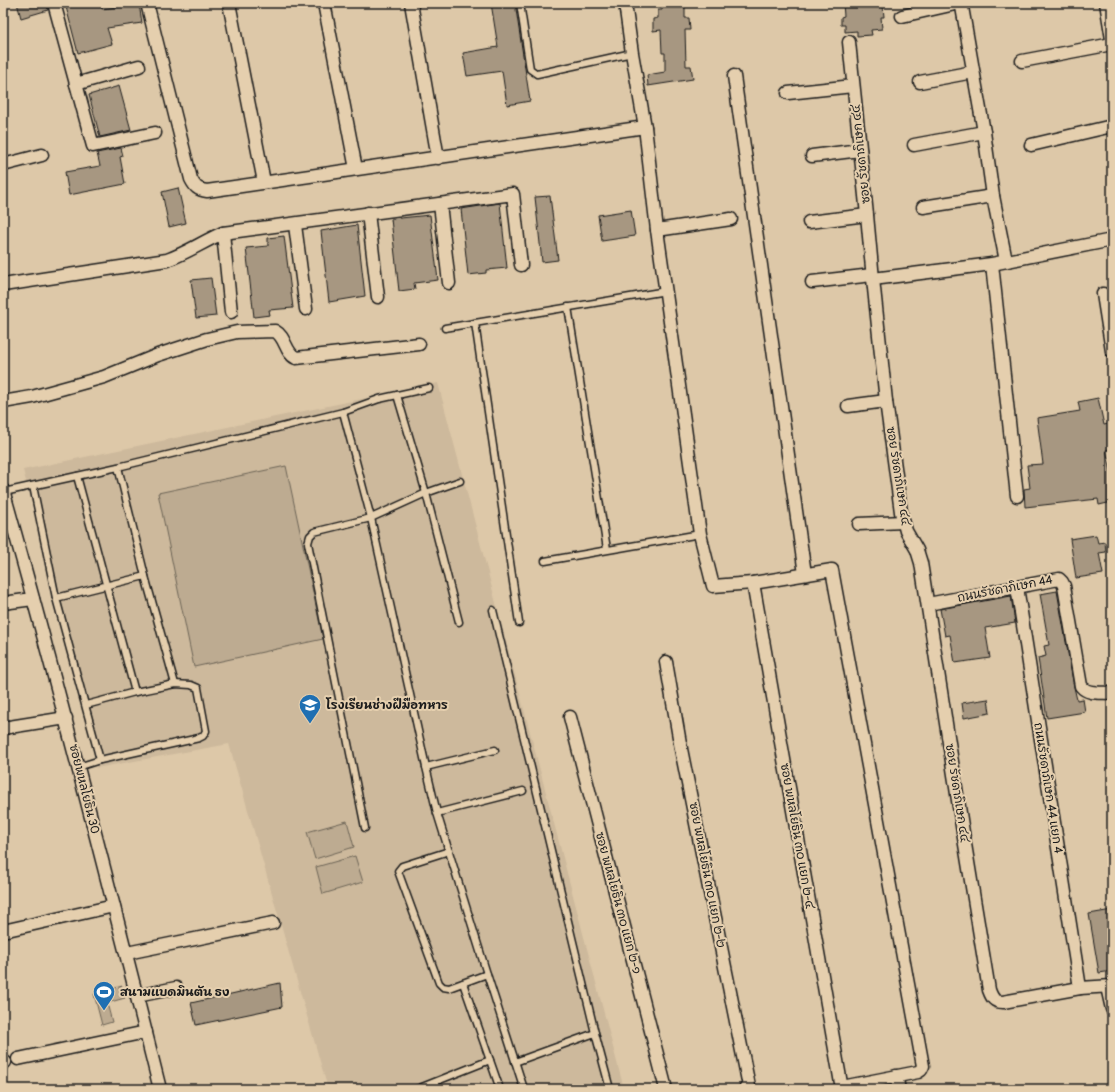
<svg xmlns="http://www.w3.org/2000/svg" width="1115" height="1092" viewBox="0 0 1115 1092" font-family="Pangolin,'Playpen Sans Thai',sans-serif">
  <style>
    .built { fill: #cdb99c }
    .green { fill: #bdab91; stroke: #6c6456 }
    .building { fill: #a79781; stroke: #1c1c1c }
    .lines { fill: none; stroke-linecap: round; stroke-linejoin: round }
    .lane-casing { stroke: #1c1c1c; stroke-width: 9 }
    .street-casing { stroke: #1c1c1c; stroke-width: 15 }
    .lane { stroke: #e5cfae; stroke-width: 6 }
    .street { stroke: #e5cfae; stroke-width: 12 }
    .labels { text-anchor: middle; dominant-baseline: central; stroke-width: 4; stroke-linejoin: round; paint-order: stroke }
    .street-label { font-size: 12px; fill: #1c1c1c; stroke: #e5cfae }
    .poi-label { font-size: 12px; font-weight: bold; fill: #1c1c1c; stroke: #e5cfae; text-anchor: start }
  </style>
  <rect width="100%" height="100%" fill="#ddc8a8"/>
  <filter id="ink" filterUnits="userSpaceOnUse"><feTurbulence type="fractalNoise" baseFrequency=".025" numOctaves="2"/><feDisplacementMap in="SourceGraphic" scale="8" xChannelSelector="R" yChannelSelector="G"/><feConvolveMatrix kernelMatrix="1 2 1 2 8 2 1 2 1" color-interpolation-filters="sRGB"/></filter>
  <g filter="url(#ink)">
    <path class="built" d="M438,383l186,706h-296l-99,-345 -133,24 4,-8 -77,-290z"/>
    <g class="green">
      <path d="M286,466l37,173 -129,28 -36,-174z"/>
      <path d="M347,821l7,26 -39,12 -8,-27z"/>
      <path d="M355,856l8,26 -40,12 -7,-27z"/>
      <path d="M122,986l3,12 -18,5 5,19 -10,3 -8,-31z"/>
    </g>
    <g class="building">
      <path d="M17,3h30l1,7 -27,8z"/>
      <path d="M65,3h36l1,6 37,-5 3,19 -35,5 5,16 -34,9z"/>
      <path d="M491,3h24l15,98 -23,4 -5,-34 -35,5 -4,-23 35,-6z"/>
      <path d="M662,3h23v15h4l1,12h-5l1,36h5l2,13 -45,7 -1,-11 18,-3v-19h-3l-1,-23 -8,1v-12l5,-1v-8h4z"/>
      <path d="M843,3h37l1,3h2l1,11h-3l1,12 -11,1 1,5 -15,1v-5l-12,1v-7h-4v-8l3,-1z"/>
      <path d="M119,86l12,44 -31,7 -11,-42z"/>
      <path d="M121,148l2,8 -3,1 5,27 -56,11 -4,-23 35,-6 -3,-13z"/>
      <path d="M178,188l8,35 -17,4 -7,-35z"/>
      <path d="M550,196l8,64 -16,2 -7,-65z"/>
      <path d="M500,203l7,65 -21,2v3l-18,2 -7,-66z"/>
      <path d="M631,210l4,26 -33,5 -4,-26z"/>
      <path d="M430,215l8,65 -24,3 1,6 -16,2 -8,-72z"/>
      <path d="M357,225l8,71 -36,6 -8,-71z"/>
      <path d="M284,236l9,72 -24,2 1,5 -16,2 -8,-69 22,-2v-8z"/>
      <path d="M211,278l5,38 -20,2 -5,-38z"/>
      <path d="M1098,398l6,27 8,-2v26l-6,1 6,25v27l-13,3 -1,-6 -73,8 -1,-18 6,-1 -3,-23 16,-1 -6,-46 43,-7 -2,-9z"/>
      <path d="M1096,535l2,8 7,-1 1,10 -7,1 4,21 -27,4 -6,-39z"/>
      <path d="M1057,591l17,96 3,13 6,-1 2,13 -38,6 -9,-60 8,-2 -2,-10 5,-1 -9,-51z"/>
      <path d="M1011,596l4,27 -30,5 5,30 -35,5 -5,-28 -5,1 -5,-27z"/>
      <path d="M988,699l2,14 -26,5 -2,-15z"/>
      <path d="M1112,910v61l-13,2 -10,-59z"/>
      <path d="M280,983l2,24 -86,18 -5,-22z"/>
    </g>
    <g class="lines">
      <g class="lane-casing">
        <g id="lane">
          <path d="M520,3l10,66 7,5 95,-21"/>
          <path d="M568,307l39,242"/>
          <path d="M475,323l44,300"/>
          <path d="M445,328l221,-37"/>
          <path d="M397,395l29,98 33,129"/>
          <path d="M343,412l28,106 55,249 11,46 50,161 37,115"/>
          <path d="M118,467l27,109 30,108"/>
          <path d="M77,476l58,216"/>
          <path d="M33,486l23,112 44,162"/>
          <path d="M4,492l114,-25 225,-55 36,-13 50,-11"/>
          <path d="M545,561l155,-27"/>
          <path d="M56,598l89,-22"/>
          <path d="M493,610l102,423 15,56"/>
          <path d="M78,767l22,-7 99,-22 4,-2 3,-5 -8,-43 -7,-3 -16,-1 -40,8 -49,13"/>
          <path d="M426,767l69,-17"/>
          <path d="M437,813l86,-22"/>
          <path d="M365,828l-57,-285 2,-7 4,-4 57,-14 55,-25 34,-12"/>
          <path d="M449,851l-47,15 -4,5 41,112 4,4 6,1 38,-14"/>
          <path d="M463,983l37,106"/>
          <path d="M515,1062l80,-29"/>
          <path d="M417,1089l73,-29"/>
        </g>
      </g>
      <g class="street-casing">
        <g id="street">
          <path d="M54,3l39,143 62,-13"/>
          <path d="M147,3l44,176c4,8 7,11 16,12l438,-64"/>
          <path d="M229,3l35,179"/>
          <path d="M324,3l32,166"/>
          <path d="M411,3l27,155"/>
          <path d="M625,3l7,50 13,74 12,103 43,304 13,52 40,-3 79,-13 91,496 -2,4 -3,2 -76,15"/>
          <path d="M1106,3l6,36"/>
          <path d="M902,16l53,-12h4l3,3 22,125 9,64 13,65"/>
          <path d="M849,42l18,173 6,64 13,122 15,111 5,19 11,19 4,13 41,263 27,164c3,8 5,12 14,12l77,-14 32,-2"/>
          <path d="M1022,61l90,-17"/>
          <path d="M734,76l71,498"/>
          <path d="M920,82l53,-10"/>
          <path d="M76,84l63,-18"/>
          <path d="M788,93l65,-7"/>
          <path d="M914,145l70,-13"/>
          <path d="M1031,145l81,-19"/>
          <path d="M812,156l48,-6"/>
          <path d="M3,165l39,-10"/>
          <path d="M440,204l9,79"/>
          <path d="M923,207l70,-11"/>
          <path d="M368,213l10,84"/>
          <path d="M809,222l58,-7"/>
          <path d="M295,225l11,84"/>
          <path d="M657,230l74,-11"/>
          <path d="M223,233l8,79"/>
          <path d="M992,264l25,232"/>
          <path d="M873,279l119,-15 120,-24"/>
          <path d="M812,282l60,-7"/>
          <path d="M3,285l164,-25c20,-7 37,-19 56,-27l290,-39 8,71"/>
          <path d="M1103,294l9,57"/>
          <path d="M3,402l29,-5 72,-20 54,-22 49,-16 30,-7 38,-1c11,6 10,22 21,27l123,-14"/>
          <path d="M848,406l38,-5"/>
          <path d="M3,490c56,198 107,399 157,599"/>
          <path d="M859,524l44,-2"/>
          <path d="M753,583l89,506"/>
          <path d="M1017,587l63,401"/>
          <path d="M3,603l30,-4"/>
          <path d="M928,604l131,-25 3,3 2,4 17,100c7,9 20,6 31,7"/>
          <path d="M666,662l15,87 68,337v2l-4,1"/>
          <path d="M570,717l96,372"/>
          <path d="M3,728l63,-10"/>
          <path d="M3,931l111,-25"/>
          <path d="M127,953l146,-30"/>
          <path d="M1107,987l5,22"/>
          <path d="M137,996l39,-8"/>
          <path d="M18,1059l128,-27"/>
          <path d="M3,1063l2,-1"/>
          <path d="M896,1076l3,13"/>
        </g>
      </g>
      <use href="#lane" class="lane"/>
      <use href="#street" class="street"/>
    </g>
  </g>
  <defs>
    <g id="university-pin" transform="scale(1.15)"><path d="M0 17L-7.5 6A9.5 9.5 0 1 1 7.5 6Z" fill="#1f6fb2" stroke="#e5cfae"/><path d="M0-5L7-2L0 1L-7-2ZM-4 1L0 2.5L4 1V4Q0 6-4 4Z" fill="#fff"/></g>
    <g id="stadium-pin" transform="scale(1.15)"><path d="M0 17L-7.5 6A9.5 9.5 0 1 1 7.5 6Z" fill="#1f6fb2" stroke="#e5cfae"/><path d="M0-5a6.5 5 0 1 0 0 10a6.5 5 0 1 0 0-10ZM-3.5-1.8h7v3.6h-7Z" fill="#fff"/></g>
  </defs>
  <g fill-rule="evenodd">
    <use href="#university-pin" x="310" y="705"/>
    <use href="#stadium-pin" x="104" y="992"/>
  </g>
  <g class="labels">
    <g class="street-label">
      <text transform="translate(861 154) rotate(-96)">ซอย รัชดาภิเษก ๔๔</text>
      <text transform="translate(898 476) rotate(81)">ซอย รัชดาภิเษก ๔๔</text>
      <text transform="translate(1005 589) rotate(-11)">ถนนรัชดาภิเษก 44</text>
      <text transform="translate(1048 788) rotate(81)">ถนนรัชดาภิเษก 44 แยก 4</text>
      <text transform="translate(84 789) rotate(76)">ซอยพหลโยธิน 30</text>
      <text transform="translate(957 793) rotate(81)">ซอย รัชดาภิเษก ๔๔</text>
      <text transform="translate(797 836) rotate(80)">ซอย พหลโยธิน ๓๐ แยก ๒-๔</text>
      <text transform="translate(707 875) rotate(79)">ซอย พหลโยธิน ๓๐ แยก ๒-๒</text>
      <text transform="translate(618 903) rotate(75)">ซอย พหลโยธิน ๓๐ แยก ๒-๑</text>
    </g>
    <g class="poi-label">
      <text x="326" y="705">โรงเรียนช่างฝีมือทหาร</text>
      <text x="120" y="992">สนามแบดมินตัน ธง</text>
    </g>
  </g>
  <rect width="1115" height="1092" fill="none" stroke="#e5cfae" stroke-width="16"/>
  <rect x="8" y="8" width="1099" height="1076" fill="none" stroke="#1c1c1c" stroke-width="1.5" filter="url(#ink)"/>
</svg>
